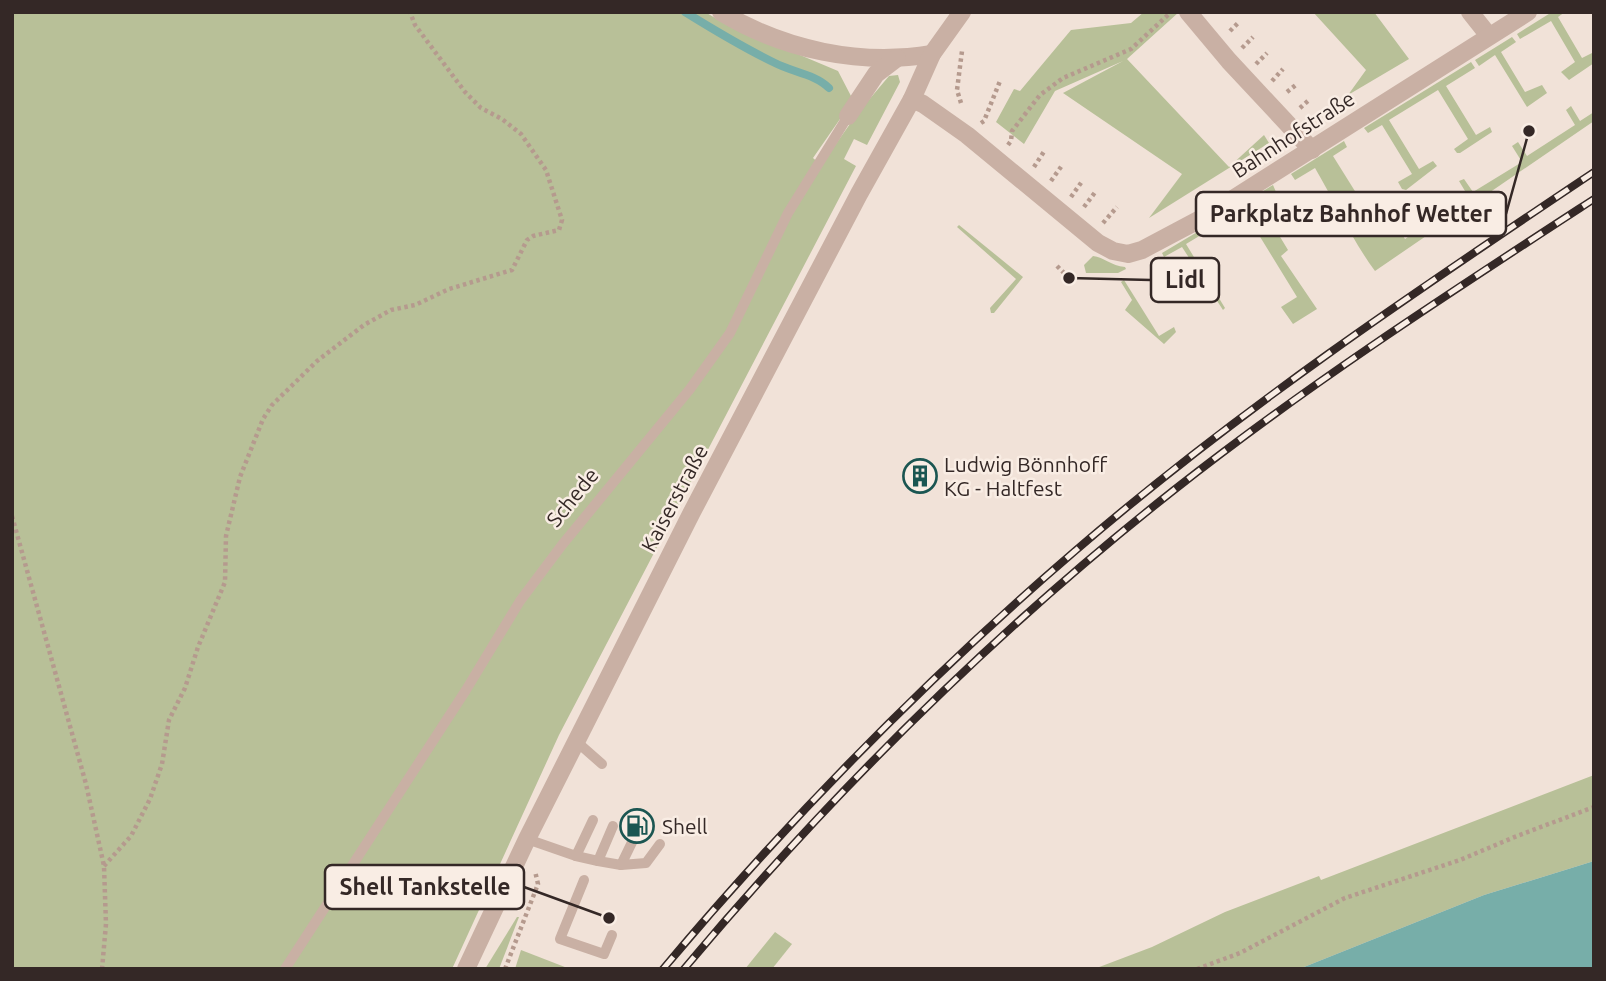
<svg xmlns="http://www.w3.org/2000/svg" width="1606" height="981" viewBox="0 0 1606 981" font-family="Ubuntu,sans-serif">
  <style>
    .green { fill: #b8c098 }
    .water { fill: #77aea9 }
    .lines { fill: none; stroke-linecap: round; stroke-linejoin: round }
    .stream { stroke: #77aea9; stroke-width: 8 }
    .path { stroke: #b59a8e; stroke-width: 4.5; stroke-dasharray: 3.5 3.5; stroke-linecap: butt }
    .service { stroke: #c9b0a4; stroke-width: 10 }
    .minor { stroke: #c9b0a4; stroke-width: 18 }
    .rail-casing { stroke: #342826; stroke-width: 8 }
    .rail { stroke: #f9ede4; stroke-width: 5; stroke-dasharray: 16; stroke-linecap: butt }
    .labels { text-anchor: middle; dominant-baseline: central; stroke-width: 5; stroke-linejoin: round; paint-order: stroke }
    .street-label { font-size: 21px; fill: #342826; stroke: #f9ede4 }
    .poi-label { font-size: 21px; fill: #342826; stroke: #f9ede4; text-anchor: start }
    .leader { fill: none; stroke: #342826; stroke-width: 2.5 }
    .callout-dot { fill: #342826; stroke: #f9ede4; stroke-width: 2.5 }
    .callout { fill: #f9ede4; stroke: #342826; stroke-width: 2.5 }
    .callout-label { font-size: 23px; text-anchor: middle; font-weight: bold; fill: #342826 }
  </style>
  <rect width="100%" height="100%" fill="#f1e2d8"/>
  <g class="green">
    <path d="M12,12h693l17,10 116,49 13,25 -2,10 -36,52 8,7 36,-51 32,-38 9,-1 2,7 -33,63 -13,-6 -10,20 12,7 -297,569 -107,234h-440z"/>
    <path d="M1144,12h35l-52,47 102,108 35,-32 5,8 -120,75 33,-44 -119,-81 60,-32 -68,30 -31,53 -28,-22 18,-33 6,2 51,-61 60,-7z"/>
    <path d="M1313,12h61l35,47 -61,36 18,-25z"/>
    <path d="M1552,12h13l-7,5 24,41 12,-6v11l-25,17 -8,-8 14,-10 -24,-41 -31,18 -3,-5z"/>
    <path d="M1512,37l4,5 -15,10 24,40 17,-7 5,8 -20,14 -32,-52 -16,11 -4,-6z"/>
    <path d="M1471,62l4,6 -29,18 30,49 14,-8 2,5 -32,21h-3l-3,-4 14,-10 -30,-49 -49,30 30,49 14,-8 4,5 -31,24 -4,-1 -4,-7 14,-8 -30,-49 -14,8 -4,-5z"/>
    <path d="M1571,106l9,15 14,-9v9l-219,150c-23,-31 -40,-69 -60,-103l-20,12 -4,-6 53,-33 3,6 -14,9 45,72 15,-8 12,19 63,-43 -9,-15 5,-2 9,13 49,-30 -10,-16 6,-4 9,14 48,-31 -9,-15z"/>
    <path d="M1273,185l3,7 -17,10 29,48 -7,6 36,53 -24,15 -12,-17 16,-10 -54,-88 -20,12 -3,-3z"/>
    <path d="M959,225l64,52 -29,36h-3l-1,-5 26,-29 -59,-52z"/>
    <path d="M1204,228l2,4 -20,12 39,64 -2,2 -41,-63 -18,10 -2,-4z"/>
    <path d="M1093,256c11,1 18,10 32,11l1,2 -8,4h-32l-2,-8z"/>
    <path d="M1124,280l35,56 15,-9 2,5 -12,12 -39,-34 7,-10 -11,-18z"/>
    <path d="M1594,775v86l-110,34 -185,74h-205l58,-22 73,-35 94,-36 2,4z"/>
    <path d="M517,917h2l-20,52h-14z"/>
    <path d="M775,932l17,12 -20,25h-27z"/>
    <path d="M521,950l49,19h-55z"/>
  </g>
  <path class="water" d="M1594,861v108h-295l185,-74z"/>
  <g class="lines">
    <path class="stream" d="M685,12c29,18 59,36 90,51 17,9 40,11 54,25"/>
    <g class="path">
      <path d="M1230,31l9,-9"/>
      <path d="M1242,48l11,-11"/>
      <path d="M1256,64l11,-11"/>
      <path d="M1272,81l11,-12"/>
      <path d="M1287,92l10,-8"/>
      <path d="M961,103l-4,-13 5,-39"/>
      <path d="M1300,108l10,-9"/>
      <path d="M981,123l3,-2 16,-40"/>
      <path d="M1008,145l3,-4 1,-10 28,-36 23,-17 68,-29 38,-35"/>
      <path d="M1034,167l11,-17"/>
      <path d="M1051,181l12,-17"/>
      <path d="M1071,197l12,-17"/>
      <path d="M1084,207l12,-16"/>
      <path d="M1103,223l14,-16"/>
      <path d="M1057,266l12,12"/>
      <path d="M12,516l74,268 18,82 2,58 -4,45"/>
      <path d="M104,866l27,-30 19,-37 12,-35 7,-44 16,-32 13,-41 27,-65 1,-46 14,-59 23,-58 9,-14 45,-44 47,-36 27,-15 24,-5 34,-16 63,-19 15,-30 6,-4 26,-6 3,-10 -16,-50 -25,-36 -19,-15 -21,-11 -16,-16 -50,-67 -5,-13"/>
      <path d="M505,969l33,-85 -3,-13"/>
      <path d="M1197,969l43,-16 105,-55 115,-38 57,-24 77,-29"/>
    </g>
    <g class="service">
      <path d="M577,742l25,22"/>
      <path d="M527,839l49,17 17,-36"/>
      <path d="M576,856l22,5 15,-35"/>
      <path d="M598,861l23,4 15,-31"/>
      <path d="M621,865l25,-2 14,-19"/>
      <path d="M584,880l-24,59 44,15 8,-19"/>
      <path d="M285,969l181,-279 54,-89 42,-56 128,-156 40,-56 58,-120 60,-97"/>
    </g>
    <g class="minor">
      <path d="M721,12c63,38 139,54 211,42"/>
      <path d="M1188,12l41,49 83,89"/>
      <path d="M1470,12l19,24"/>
      <path d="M912,99l11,5 44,31 131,108 15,8 15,3 14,-4 64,-34 322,-204"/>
      <path d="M848,116l28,-42 21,-16"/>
      <path d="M466,969l61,-130 165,-327 167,-318 53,-95 20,-45 30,-42"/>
    </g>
    <g class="rail-casing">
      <g id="rail">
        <path d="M663,969c126,-150 263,-290 412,-418 162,-140 341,-260 519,-379"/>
        <path d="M684,969c147,-175 310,-337 490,-479 133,-105 277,-198 420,-291"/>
      </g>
    </g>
    <use href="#rail" class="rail"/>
  </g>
  <defs>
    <g id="building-ring" transform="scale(1.75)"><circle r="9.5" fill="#f9ede4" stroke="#1b5652" stroke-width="1.5"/><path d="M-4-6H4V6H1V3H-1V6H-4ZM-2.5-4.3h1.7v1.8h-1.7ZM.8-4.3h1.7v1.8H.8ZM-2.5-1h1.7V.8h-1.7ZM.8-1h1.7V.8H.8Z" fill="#1b5652"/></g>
    <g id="fuel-ring" transform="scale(1.75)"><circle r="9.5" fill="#f9ede4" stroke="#1b5652" stroke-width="1.5"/><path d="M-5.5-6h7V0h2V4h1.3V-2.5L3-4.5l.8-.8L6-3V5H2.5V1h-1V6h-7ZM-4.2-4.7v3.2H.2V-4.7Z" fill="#1b5652"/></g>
  </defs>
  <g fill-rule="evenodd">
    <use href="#building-ring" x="920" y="476"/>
    <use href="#fuel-ring" x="637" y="826"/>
  </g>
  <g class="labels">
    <g class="street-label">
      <text transform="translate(1293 134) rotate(-33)">Bahnhofstraße</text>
      <text transform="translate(572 497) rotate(-51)">Schede</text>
      <text transform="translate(674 498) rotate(-62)">Kaiserstraße</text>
    </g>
    <g class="poi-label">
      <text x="944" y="464">Ludwig Bönnhoff<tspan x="944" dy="24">KG - Haltfest</tspan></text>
      <text x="662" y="826">Shell</text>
    </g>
  </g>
  <path class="leader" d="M1529 131L1506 214M1069 278L1151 280M609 918L524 887"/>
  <g class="callout-dot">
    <circle cx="1529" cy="131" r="7"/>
    <circle cx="1069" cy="278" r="7"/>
    <circle cx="609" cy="918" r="7"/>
  </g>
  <g class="callout">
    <rect x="1196" y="192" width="310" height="44" rx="7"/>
    <rect x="1151" y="258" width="68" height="44" rx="7"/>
    <rect x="325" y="865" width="199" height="44" rx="7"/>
  </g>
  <g class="callout-label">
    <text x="1351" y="222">Parkplatz Bahnhof Wetter</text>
    <text x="1185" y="288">Lidl</text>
    <text x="425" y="895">Shell Tankstelle</text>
  </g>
  <rect width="1606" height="981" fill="none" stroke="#342826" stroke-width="28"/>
</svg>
